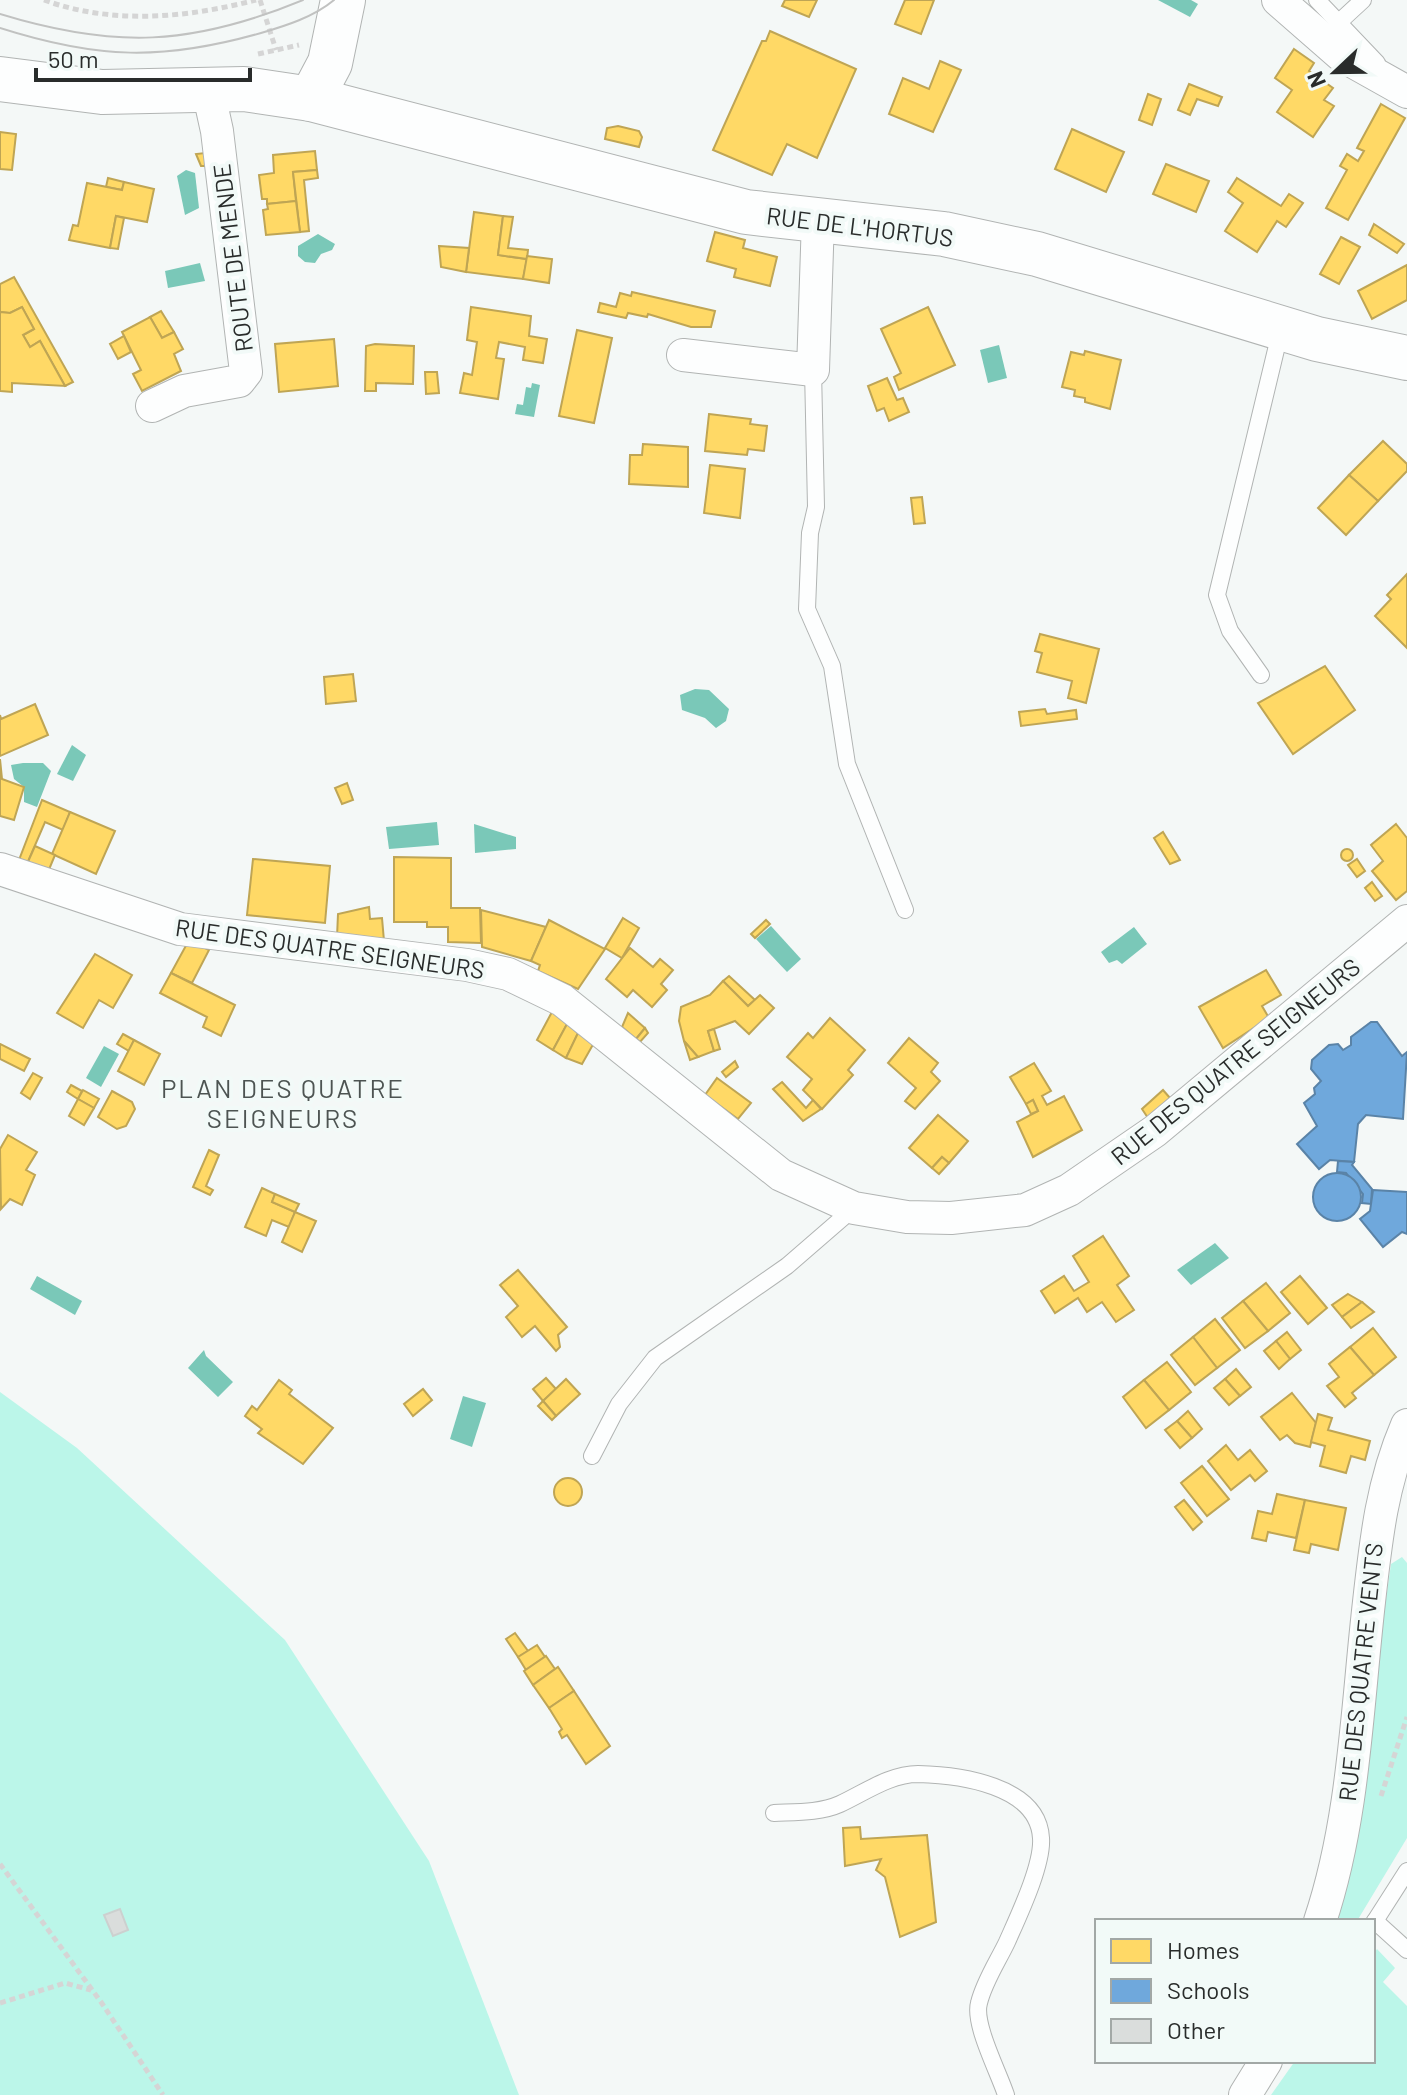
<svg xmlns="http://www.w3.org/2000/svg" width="1407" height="2095" viewBox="0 0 1407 2095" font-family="Barlow,sans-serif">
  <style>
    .green { fill: #bbf6e9 }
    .water { fill: #7ac8b8 }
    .homes { fill: #ffd966; stroke: #bfa554; stroke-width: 2 }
    .schools { fill: #6fa8dc; stroke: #5a83a7; stroke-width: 2 }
    .building { fill: #dadddc; stroke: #ccd0cf; stroke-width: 2 }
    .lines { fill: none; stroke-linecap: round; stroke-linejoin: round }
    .lane-casing { stroke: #b1b4b3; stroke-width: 18 }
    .street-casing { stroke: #b1b4b3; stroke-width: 34 }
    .secondary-casing { stroke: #b1b4b3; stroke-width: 46 }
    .path { stroke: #d5d5d5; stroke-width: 5; stroke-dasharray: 6 4; stroke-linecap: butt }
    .lane { stroke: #fdfefe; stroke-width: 16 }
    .street { stroke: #fdfefe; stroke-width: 32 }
    .secondary { stroke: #fdfefe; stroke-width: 44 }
    .tram { stroke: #c1c2c1; stroke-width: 2 }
    .labels { text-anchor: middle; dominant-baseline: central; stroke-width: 8; stroke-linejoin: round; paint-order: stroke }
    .street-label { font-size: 24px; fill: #292c2b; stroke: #f2faf8 }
    .neighbourhood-label { font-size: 26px; letter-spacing: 2px; fill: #4d5452; stroke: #f2faf8 }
  </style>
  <rect width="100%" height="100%" fill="#f4f8f7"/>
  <g class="green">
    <path d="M0,1392l77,56 208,192 144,221 90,234h-519z"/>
    <path d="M1402,1557l5,6v275l-50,83h-22l21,-110 35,-247z"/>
    <path d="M1377,1949l18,19 -12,14 24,24v89h-136l24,-34h78v-106z"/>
  </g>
  <g class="water">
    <path d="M1158,0h33l7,4 -8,13z"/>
    <path d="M186,170l9,3 4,35 -14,7 -8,-39z"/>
    <path d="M318,234l17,10 -3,6 -11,4 -6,9 -10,-1 -7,-6v-10z"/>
    <path d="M200,263l5,18 -37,7 -3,-17z"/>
    <path d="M999,345l8,33 -19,5 -8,-33z"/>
    <path d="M532,383l8,2 -6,32 -19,-3 2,-10 6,1 3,-18 5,1z"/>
    <path d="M695,689l14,1 20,19 -3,12 -10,7 -11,-10 -23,-8 -2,-15z"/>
    <path d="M72,745l14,10 -13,26 -16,-7z"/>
    <path d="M23,763h20l8,8 -14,36 -13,-5v-15l-10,-8 -3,-14z"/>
    <path d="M437,822l2,23 -50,4 -3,-22z"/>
    <path d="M474,824l42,13v12l-41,4z"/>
    <path d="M771,926l30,33 -14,13 -31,-33z"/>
    <path d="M1134,927l13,17 -25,20 -5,-4 -8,3 -8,-11z"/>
    <path d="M104,1046l15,8 -18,33 -15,-9z"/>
    <path d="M1215,1243l14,15 -38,27 -14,-15z"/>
    <path d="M37,1276l45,25 -7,14 -45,-26z"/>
    <path d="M204,1350l2,6 27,26 -15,15 -30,-29z"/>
    <path d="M463,1396l23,7 -14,44 -22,-8z"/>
  </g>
  <g class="homes">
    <path d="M785,0h32l-8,17 -27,-11z"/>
    <path d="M905,0h29l-13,34 -26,-10z"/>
    <path d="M770,31l86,38 -39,89 -30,-14 -15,31 -59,-25 49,-109h4z"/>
    <path d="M1294,49l20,14 -5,8 24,17 -9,12 10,6 -21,31 -36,-25 15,-22 -17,-12z"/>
    <path d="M940,61l21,9 -28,62 -44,-18 14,-36 26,11z"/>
    <path d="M1189,84l33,13 -4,9 -21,-7 -7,16 -12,-5z"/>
    <path d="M1148,94l13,5 -9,26 -13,-5z"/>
    <path d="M1381,104l24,14 -57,102 -22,-12 21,-38 -7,-4 7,-12 11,7 6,-10 -7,-3z"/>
    <path d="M618,126l21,5 3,6 -3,10 -34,-8 2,-11z"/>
    <path d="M1072,129l52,23 -18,40 -51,-23z"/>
    <path d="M0,132l16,2 -4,36 -12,-1z"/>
    <path d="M315,151l2,19 -24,2 3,29 -29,3v-5h-5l-3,-24 15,-2 -1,-18z"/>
    <path d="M205,153l2,13h-6l-5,-12z"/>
    <path d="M1166,164l43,17 -13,31 -43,-18z"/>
    <path d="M317,170l1,8 -14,2 5,51 -9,1 -7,-60z"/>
    <path d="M108,178l16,4 -2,8 -16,-3z"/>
    <path d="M1237,178l44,28 8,-12 14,9 -17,24 -9,-6 -20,31 -32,-21 18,-28 -15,-11z"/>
    <path d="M124,182l30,7 -7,33 -31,-6 -6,32 -41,-8 4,-15 5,1 9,-43 35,7z"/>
    <path d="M296,201l4,31 -34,3 -3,-25 5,-1 -1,-5z"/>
    <path d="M474,212l29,4 -5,39 29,4 -4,20 -57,-7z"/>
    <path d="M116,216l8,2 -6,31 -8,-1z"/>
    <path d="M503,216l10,1 -5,31 20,2 -1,9 -29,-4z"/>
    <path d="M1374,224l30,20 -7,9 -28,-18z"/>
    <path d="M715,232l30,8 -2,8 34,9 -7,29 -36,-9 2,-8 -29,-8z"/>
    <path d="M1341,237l19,10 -21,37 -19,-10z"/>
    <path d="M439,246l30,2 -3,24 -25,-5z"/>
    <path d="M527,256l25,3 -3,24 -26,-4z"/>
    <path d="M1407,265v35l-35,19 -14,-28z"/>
    <path d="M14,277l59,105 -8,4 -25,-45 -10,6 -7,-12 11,-6 -12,-22 -12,6 -10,-1v-28z"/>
    <path d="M632,292l83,19 -4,16h-20l-43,-13 -1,3 -19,-4 -2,5 -28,-6 2,-9 16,4 4,-14 11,3z"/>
    <path d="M22,307l12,22 -11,6 7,12 10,-6 25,45 -53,-3v9l-12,-1v-79l10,1z"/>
    <path d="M471,307l60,9 -2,20 18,3 -4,24 -20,-3 2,-13 -26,-5 -3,16 8,1 -6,40 -38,-6 4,-20 8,2 5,-33 -10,-2z"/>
    <path d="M928,307l27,58 -56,25 -5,-13 7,-4 -20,-44z"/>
    <path d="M161,311l13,21 -12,6 -12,-21z"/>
    <path d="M150,317l12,21 12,-6 9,17 -9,5 7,17 -39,20 -9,-17 8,-4 -19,-38z"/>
    <path d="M577,330l35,8 -18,85 -35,-7z"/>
    <path d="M124,336l7,16 -13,7 -8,-15z"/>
    <path d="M334,339l4,47 -59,6 -4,-48z"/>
    <path d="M375,344l39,2 -1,38 -37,-1v8h-11l1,-45z"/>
    <path d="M1085,351l36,9 -11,49 -25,-7v-4l-11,-2 1,-6 -13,-3 9,-35 13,3z"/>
    <path d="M425,372h12l2,21 -13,1z"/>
    <path d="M887,378l10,22 6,-2 6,14 -20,9 -5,-13 -7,3 -9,-25z"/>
    <path d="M709,414l42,5 -1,5 17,2 -3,25 -16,-2 -1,6 -42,-4z"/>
    <path d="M1383,441l24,23v7l-29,30 -29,-26z"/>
    <path d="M643,444l45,3v40l-59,-3 1,-29h12z"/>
    <path d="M710,465l35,4 -5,49 -36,-5z"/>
    <path d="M1349,475l29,26 -32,34 -28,-27z"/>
    <path d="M922,497l3,26 -11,1 -3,-26z"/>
    <path d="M1407,574v74l-32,-32 16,-17 -4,-4z"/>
    <path d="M1040,634l59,15 -13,54 -18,-5 4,-17 -35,-9 5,-19 -7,-2z"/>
    <path d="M1325,666l30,44 -62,44 -35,-51z"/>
    <path d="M353,674l3,27 -30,3 -2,-27z"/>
    <path d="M35,704l13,31 -48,21v-41l1,4z"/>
    <path d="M1045,709l2,5 29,-4 1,9 -56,7 -2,-14z"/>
    <path d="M0,759l2,20 22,8 -10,33 -14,-4z"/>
    <path d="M347,783l6,17 -11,4 -7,-16z"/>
    <path d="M42,800l28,12 -7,18 -18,-8 -18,42 -8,-4z"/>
    <path d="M70,812l45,19 -19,43 -44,-20z"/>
    <path d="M1396,824l11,14v53l-11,9 -24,-29 11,-10 -12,-16z"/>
    <path d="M1163,832l17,28 -10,4 -16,-26z"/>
    <path d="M35,846l20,9 -7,17 -21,-8z"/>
    <circle cx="1347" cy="855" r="6"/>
    <path d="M394,857l57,1v50h29l1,35 -33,-1v-15h-21v-5h-33z"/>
    <path d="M253,859l77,7 -5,57 -78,-8z"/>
    <path d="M1357,859l8,12 -8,6 -9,-12z"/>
    <path d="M1372,882l10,14 -7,5 -10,-13z"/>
    <path d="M369,907l1,12 12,-1 2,23 -47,-4 1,-23z"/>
    <path d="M481,910l65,17 -15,34 -49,-14z"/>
    <path d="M623,918l16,10 -17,30 -17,-10z"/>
    <path d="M549,920l56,29 -27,40 -40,-18 2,-6 -9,-4z"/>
    <path d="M766,920l4,4 -15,14 -4,-4z"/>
    <path d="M189,940l20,10 -17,33 -21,-10z"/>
    <path d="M630,948l23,19 7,-8 13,11 -12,14 6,6 -15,17 -19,-17 -6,7 -21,-18z"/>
    <path d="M95,954l37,21 -19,33 -14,-8 -16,28 -26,-15z"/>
    <path d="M1266,970l15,25 -19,11 7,12 -46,30 -24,-41z"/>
    <path d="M171,973l64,32 -14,31 -18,-9 4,-10 -47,-24z"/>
    <path d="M729,976l26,24 -7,6 -25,-25z"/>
    <path d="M723,981l25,25 12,-11 14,13 -25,26 -14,-13 -27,10 6,20 -16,6 -14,-16 -5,-20 2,-14 29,-12z"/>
    <path d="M553,1010l14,14 -14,26 -16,-10z"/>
    <path d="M628,1013l17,15 -9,11 -14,-12z"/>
    <path d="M830,1018l35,32 -17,20 5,5 -31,34 -19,-19 9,-11 -25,-22 21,-24 5,5z"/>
    <path d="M567,1024l11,9 -12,25 -13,-8z"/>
    <path d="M645,1028l3,5 -8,9 -4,-3z"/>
    <path d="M714,1029l6,20 -6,2 -6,-20z"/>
    <path d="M578,1033l17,8 -13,23 -16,-6z"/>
    <path d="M123,1034l11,6 -5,11 -12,-7z"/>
    <path d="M909,1038l29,25 -7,9 9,9 -25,28 -10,-8 11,-13 -28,-25z"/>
    <path d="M134,1040l26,14 -16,31 -26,-14z"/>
    <path d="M684,1041l14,16 -8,3z"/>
    <path d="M0,1044l30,15 -6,12 -24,-12z"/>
    <path d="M735,1061l3,6 -12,10 -4,-5z"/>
    <path d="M1034,1063l17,28 -9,5 5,9 17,-9 18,34 -49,27 -16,-35 21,-11 -5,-11 -7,4 -16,-27z"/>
    <path d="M33,1073l9,5 -12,21 -9,-6z"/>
    <path d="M717,1078l34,25 -13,16 -33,-24z"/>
    <path d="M782,1082l24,26 7,-8 8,9 -18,12 -30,-32z"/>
    <path d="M71,1085l11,6 -4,8 -11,-7z"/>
    <path d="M83,1090l16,9 -5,9 -16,-9z"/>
    <path d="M1163,1090l7,8 -22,20 -6,-9z"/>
    <path d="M112,1091l20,11 3,7 -9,17 -9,3 -19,-12z"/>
    <path d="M78,1099l16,9 -10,17 -15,-9z"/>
    <path d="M1033,1100l5,11 -7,3 -5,-10z"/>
    <path d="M938,1115l30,26 -19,22 -7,-6 -10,11 -23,-20z"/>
    <path d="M8,1135l29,17 -11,18 9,5 -13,30 -12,-6 -9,10 -1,-60z"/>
    <path d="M209,1150l10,5 -13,31 7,4 -3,5 -17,-8z"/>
    <path d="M942,1157l7,6 -10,11 -7,-6z"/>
    <path d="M262,1188l13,6 -3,8 23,10 -6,15 -17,-7 -6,16 -21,-9z"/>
    <path d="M275,1194l24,10 -4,8 -23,-10z"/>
    <path d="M295,1212l21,9 -14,31 -20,-10z"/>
    <path d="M1103,1236l26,40 -12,9 17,25 -18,12 -14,-20 -15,10 -9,-14 -23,15 -14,-22 23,-15 10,15 15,-9 -16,-26z"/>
    <path d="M518,1270l49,57 -9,8 2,12 -4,4 -21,-25 -13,11 -16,-20 12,-11 -18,-21z"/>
    <path d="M1300,1276l27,32 -19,16 -27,-32z"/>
    <path d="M1266,1283l24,30 -22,18 -25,-30z"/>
    <path d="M1348,1294l14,8 -20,15 -10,-12z"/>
    <path d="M1243,1301l25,30 -23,17 -23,-30z"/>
    <path d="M1362,1302l12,10 -23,16 -9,-11z"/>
    <path d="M1215,1319l25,31 -23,18 -24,-31z"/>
    <path d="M1373,1328l23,29 -22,18 -24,-28z"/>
    <path d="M1287,1332l14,18 -11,9 -14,-18z"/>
    <path d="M1193,1337l24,31 -22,17 -24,-30z"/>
    <path d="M1276,1341l14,18 -11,10 -15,-18z"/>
    <path d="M1350,1347l24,28 -22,18 4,5 -11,9 -18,-21 12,-9 -10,-13z"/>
    <path d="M1167,1362l24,30 -22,18 -25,-30z"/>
    <path d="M1236,1369l15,18 -11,9 -15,-17z"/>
    <path d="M546,1378l10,11 -13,12 -10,-12z"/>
    <path d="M566,1379l14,15 -24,22 -13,-15z"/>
    <path d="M1225,1379l15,17 -11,9 -15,-17z"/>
    <path d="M279,1380l13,10 -3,4 44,34 -30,36 -45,-31 4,-4 -17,-13 7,-10 5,4z"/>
    <path d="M1144,1380l25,30 -23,18 -23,-31z"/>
    <path d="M423,1389l9,11 -19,16 -9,-12z"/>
    <path d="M1292,1393l24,30 -6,24 -15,-4 -8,-8 -7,5 -19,-23z"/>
    <path d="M543,1401l13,15 -4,4 -14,-14z"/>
    <path d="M1188,1411l14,18 -10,9 -15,-17z"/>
    <path d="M1318,1414l14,4 -4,12 42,11 -5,19 -14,-4 -5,17 -26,-7 5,-20 -14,-4z"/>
    <path d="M1177,1421l15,17 -12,10 -15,-18z"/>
    <path d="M1226,1445l12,15 12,-10 17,21 -12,10 -5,-6 -19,15 -23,-29z"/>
    <path d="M1202,1466l27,33 -22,17 -26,-33z"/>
    <circle cx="568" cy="1492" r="14"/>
    <path d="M1277,1494l28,6 -9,38 -28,-6 -2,9 -14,-3 6,-27 14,3z"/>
    <path d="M1184,1500l18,22 -9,8 -18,-23z"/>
    <path d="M1305,1500l41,8 -8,42 -27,-6 -2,9 -15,-3z"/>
    <path d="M515,1633l13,18 -10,6 -12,-18z"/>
    <path d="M537,1645l8,12 -19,13 -8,-13z"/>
    <path d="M546,1656l9,13 -22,16 -9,-14z"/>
    <path d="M558,1667l16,24 -25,17 -16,-23z"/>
    <path d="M574,1691l36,55 -24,18 -19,-29 -5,3 -3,-6 3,-3 -13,-21z"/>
    <path d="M860,1827l1,12 66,-4 9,87 -36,15 -15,-60 -9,-7 5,-11 -36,7 -2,-38z"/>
  </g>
  <g class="schools">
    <path d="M1371,1022h6l25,34 5,-4 -4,67 -37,-4 -8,9 -4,38 -24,-2 -11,9 -22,-25 20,-18 -13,-23 11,-9 -1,-6 7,-7 -10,-12 1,-9 17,-15 9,-1 5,6 8,-5v-8z"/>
    <path d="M1338,1161l16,1 -2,3 20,24 -1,15 -9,-1 1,-9 -17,-21 -9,-1z"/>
    <circle cx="1337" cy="1197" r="24"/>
    <path d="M1373,1190l34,2v42l-5,-2 -19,15 -23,-28 10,-8z"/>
  </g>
  <path class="building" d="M120,1909l8,21 -15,6 -9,-21z"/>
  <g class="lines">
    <g class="lane-casing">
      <g id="lane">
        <path d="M1317,0l60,63"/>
        <path d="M1337,24l26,-24"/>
        <path d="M813,370l3,137 -6,26 -3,76 25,57 15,98 58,146"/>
        <path d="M1261,675l-31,-44 -13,-36 64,-266"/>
        <path d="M592,1456l27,-52 36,-46 132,-92 67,-58"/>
        <path d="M774,1813c21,-1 46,0 66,-9 24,-11 50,-30 78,-30 41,1 120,11 123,64 2,27 -23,79 -34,104 -9,19 -23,40 -28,61 -6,21 20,70 27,92"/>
        <path d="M1375,1921l32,-50"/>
        <path d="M1373,1924l2,-3 32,29"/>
      </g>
    </g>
    <g class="street-casing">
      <g id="street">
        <path d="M1278,0l63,55 66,37"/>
        <path d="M683,355l130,15 5,-151"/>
        <path d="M152,406l32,-15 55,-10 7,-9 -29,-241 -9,-41"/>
        <path d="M0,869l180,60 287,36 41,9 54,26 219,175 73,33 53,9 44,1 74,-8 44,-20 86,-59 252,-210"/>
        <path d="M1320,1921c34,-101 37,-214 49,-319 7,-63 13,-119 38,-177"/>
        <path d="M1245,2095l21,-34"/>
      </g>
    </g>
    <g class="secondary-casing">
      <g id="secondary">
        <path d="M0,79l102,13 142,-3 67,10 435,113 198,22 93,20 280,85 90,19"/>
        <path d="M311,99l19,-36 13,-63"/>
      </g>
    </g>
    <g class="path">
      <path d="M44,0c69,25 142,18 212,0"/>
      <path d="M260,0l16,50"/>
      <path d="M258,54l41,-9"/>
      <path d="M1381,1796l26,-79"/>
      <path d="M0,1864l101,138 62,93"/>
      <path d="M0,2003l65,-20 26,7"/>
    </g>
    <use href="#lane" class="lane"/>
    <use href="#street" class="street"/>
    <use href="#secondary" class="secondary"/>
    <g class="tram">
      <path d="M0,14c114,35 192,32 303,-14"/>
      <path d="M0,28c97,31 163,33 261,5 24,-7 53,-16 73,-33"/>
    </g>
  </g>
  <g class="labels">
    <g class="street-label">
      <text transform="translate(860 226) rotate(7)">RUE DE L'HORTUS</text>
      <text transform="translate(232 258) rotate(-97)">ROUTE DE MENDE</text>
      <text transform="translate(330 948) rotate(8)">RUE DES QUATRE SEIGNEURS</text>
      <text transform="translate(1235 1061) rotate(-39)">RUE DES QUATRE SEIGNEURS</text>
      <text transform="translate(1360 1672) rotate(-84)">RUE DES QUATRE VENTS</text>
    </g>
    <g class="neighbourhood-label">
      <text x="283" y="1087">PLAN DES QUATRE<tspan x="283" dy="30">SEIGNEURS</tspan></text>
    </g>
  </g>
  <rect x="1095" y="1919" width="280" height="144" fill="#f2faf8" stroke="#a2a8a6" stroke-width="2"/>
  <rect x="1111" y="1939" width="40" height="24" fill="#ffd966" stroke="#a2a8a6" stroke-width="2"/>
  <text x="1167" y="1959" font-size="24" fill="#292c2b">Homes</text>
  <rect x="1111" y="1979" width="40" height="24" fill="#6fa8dc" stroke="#a2a8a6" stroke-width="2"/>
  <text x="1167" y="1999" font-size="24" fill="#292c2b">Schools</text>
  <rect x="1111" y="2019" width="40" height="24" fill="#dadddc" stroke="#a2a8a6" stroke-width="2"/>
  <text x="1167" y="2039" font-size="24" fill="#292c2b">Other</text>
  <g transform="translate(1335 72) rotate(248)" stroke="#f2faf8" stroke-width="6" paint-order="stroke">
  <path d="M0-6L14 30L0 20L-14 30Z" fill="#292c2b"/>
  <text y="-12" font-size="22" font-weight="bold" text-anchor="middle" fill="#292c2b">N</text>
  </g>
  <path d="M36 68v12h214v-12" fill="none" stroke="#292c2b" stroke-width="4"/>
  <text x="48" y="68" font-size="24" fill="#292c2b" stroke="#f2faf8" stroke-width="6" paint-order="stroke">50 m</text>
</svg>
